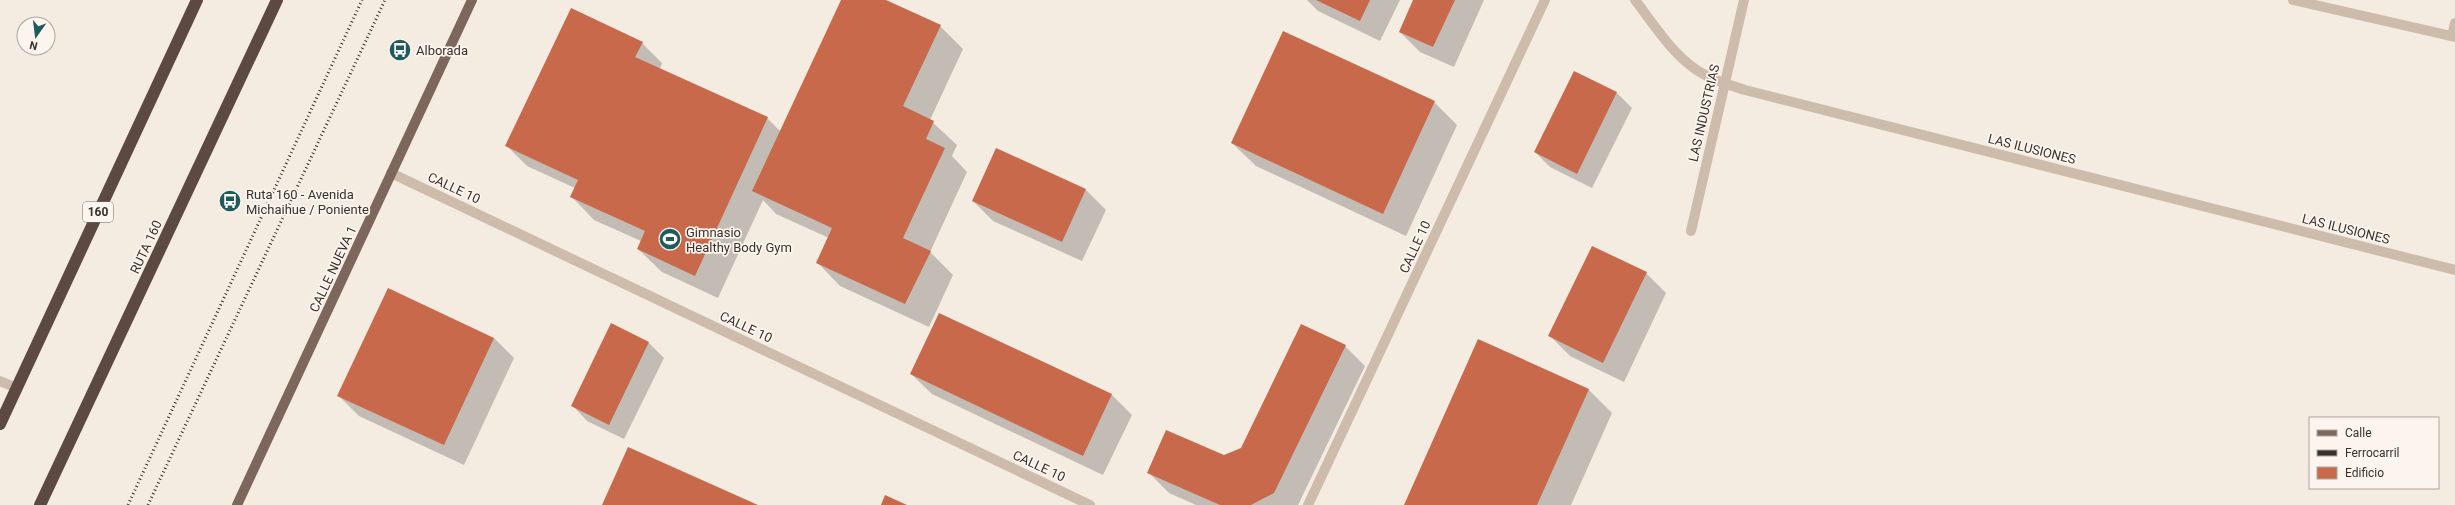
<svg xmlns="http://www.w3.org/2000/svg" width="2455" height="505" viewBox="0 0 2455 505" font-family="Roboto,sans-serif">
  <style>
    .shadow { fill: #0003 }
    .building { fill: #c8694b }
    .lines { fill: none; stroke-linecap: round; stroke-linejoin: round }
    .minor { stroke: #cdbbac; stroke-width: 10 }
    .major { stroke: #7d675c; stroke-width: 10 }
    .highway { stroke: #5c4a42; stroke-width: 12 }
    .rail { stroke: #3b302b; stroke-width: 3; stroke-dasharray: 1 3; stroke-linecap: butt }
    .labels { text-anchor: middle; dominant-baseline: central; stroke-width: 3.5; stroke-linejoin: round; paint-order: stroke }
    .shield { fill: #fbf5ee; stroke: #756b66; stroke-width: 1 }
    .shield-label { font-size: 12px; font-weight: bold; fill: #3b302b }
    .poi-label { font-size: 13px; fill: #3b302b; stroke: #fbf5ee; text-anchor: start }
    .street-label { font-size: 13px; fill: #3b302b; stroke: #fbf5ee }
  </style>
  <rect width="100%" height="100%" fill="#f4ebe1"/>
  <g class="shadow">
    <path d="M842,0h41l57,26 23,23 -33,71 27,25 -5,11 15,16 -37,80 23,23 -24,52 -89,-41 -23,-24 12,-24 -53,-24 -13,-14 -45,98 -56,-26 -24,-23 3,-8 -47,-21 -23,-24 4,-8 -48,-22 -20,-20 135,-103 20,20 -2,6 107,49 14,14z"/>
    <path d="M1307,0h93l-20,41 -62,-30z"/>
    <path d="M1415,0h69l-30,67 -34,-15 -20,-20z"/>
    <path d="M1575,72l42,21 15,15 -40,80 -42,-21 -15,-15z"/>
    <path d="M1434,102l23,23 -51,111 -150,-70 -24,-23z"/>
    <path d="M1086,190l20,20 -24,51 -89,-40 -20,-20z"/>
    <path d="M1646,273l20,20 -42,89 -54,-26 -20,-20z"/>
    <path d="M940,314l172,81 20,20 -29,60 -171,-81 -21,-20z"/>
    <path d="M612,324l37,19 15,15 -40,81 -37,-18 -15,-16z"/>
    <path d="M494,338l20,20 -50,107 -105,-49 -20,-20z"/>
    <path d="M1479,341l110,49 23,23 -41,92h-166z"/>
    <path d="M1345,346l20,20 -67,139h-102l-27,-12 -21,-21 76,-16 18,-8z"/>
  </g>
  <g class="building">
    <path d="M841,0h45l55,25 -38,81 31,15 -8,18 19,9 -42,90 28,13 -26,53 -89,-41 16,-35 -80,-37z"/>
    <path d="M1316,0h54l-10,21z"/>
    <path d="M1413,0h42l-22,47 -34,-15z"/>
    <path d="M571,8l72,34 -8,15 133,60 -73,159 -58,-27 8,-18 -75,-34 8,-17 -73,-34z"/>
    <path d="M1283,31l152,70 -52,113 -152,-71z"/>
    <path d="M1574,71l43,21 -40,82 -43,-22z"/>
    <path d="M996,148l90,41 -24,53 -90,-41z"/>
    <path d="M1592,246l55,26 -44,91 -55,-27z"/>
    <path d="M388,288l106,50 -50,107 -107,-49z"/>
    <path d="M939,313l173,81 -29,62 -173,-82z"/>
    <path d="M611,323l38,19 -40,83 -38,-19z"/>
    <path d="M1301,324l45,21 -72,148 -23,12h-31l-73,-32 19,-43 58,25 17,-7z"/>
    <path d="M1478,339l111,50 -52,116h-133z"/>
    <path d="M628,447l130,58h-156z"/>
    <path d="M885,495l22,10h-26z"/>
  </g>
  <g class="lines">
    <g class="minor">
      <path d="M1635,0c21,27 41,61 72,76 12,6 26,10 38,14l710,180"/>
      <path d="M2293,0l162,37"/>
      <path d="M2452,36l3,-13"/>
      <path d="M391,173l699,332"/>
      <path d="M1691,231l53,-231"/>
      <path d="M0,381l17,7"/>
      <path d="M1308,505l237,-505"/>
    </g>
    <path class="major" d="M237,505l235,-505"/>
    <g class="highway">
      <path d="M0,424l197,-424"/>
      <path d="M40,505l237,-505"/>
    </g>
    <g class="rail">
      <path d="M128,505l234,-505"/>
      <path d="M148,505l237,-505"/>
    </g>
  </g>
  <defs>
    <g id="bus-disc" transform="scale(1.15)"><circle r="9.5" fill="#1f5a5e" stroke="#fbf5ee"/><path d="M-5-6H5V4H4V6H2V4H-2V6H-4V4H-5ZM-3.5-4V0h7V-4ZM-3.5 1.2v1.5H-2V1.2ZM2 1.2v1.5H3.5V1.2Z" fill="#fff"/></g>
    <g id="stadium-disc" transform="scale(1.15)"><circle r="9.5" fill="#1f5a5e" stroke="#fbf5ee"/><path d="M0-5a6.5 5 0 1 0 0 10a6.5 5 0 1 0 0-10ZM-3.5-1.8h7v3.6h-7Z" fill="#fff"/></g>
  </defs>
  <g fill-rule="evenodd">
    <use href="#bus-disc" x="400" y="50"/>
    <use href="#bus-disc" x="230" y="201"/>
    <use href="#stadium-disc" x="670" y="239"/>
  </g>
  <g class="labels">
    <rect class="shield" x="83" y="202" width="30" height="20" rx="3"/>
    <g class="shield-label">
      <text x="98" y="212">160</text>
    </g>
    <g class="poi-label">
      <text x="416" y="50">Alborada</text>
      <text x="246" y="194">Ruta 160 - Avenida<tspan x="246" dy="15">Michaihue / Poniente</tspan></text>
      <text x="686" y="232">Gimnasio<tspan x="686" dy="15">Healthy Body Gym</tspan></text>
    </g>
    <g class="street-label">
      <text transform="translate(1704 113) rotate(-77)">LAS INDUSTRIAS</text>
      <text transform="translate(2032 149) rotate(14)">LAS ILUSIONES</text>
      <text transform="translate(454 188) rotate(25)">CALLE 10</text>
      <text transform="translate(2346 229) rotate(14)">LAS ILUSIONES</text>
      <text transform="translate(146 247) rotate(-65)">RUTA 160</text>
      <text transform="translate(1415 247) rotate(-65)">CALLE 10</text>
      <text transform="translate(333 269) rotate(-65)">CALLE NUEVA 1</text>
      <text transform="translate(746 327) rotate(25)">CALLE 10</text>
      <text transform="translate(1039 466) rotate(25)">CALLE 10</text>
    </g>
  </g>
  <rect x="2309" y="417" width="130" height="72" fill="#fbf5ee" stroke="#aea6a0"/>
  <rect x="2317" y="430" width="20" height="6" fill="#7d675c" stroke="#aea6a0"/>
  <text x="2345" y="437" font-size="12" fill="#3b302b">Calle</text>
  <rect x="2317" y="450" width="20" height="6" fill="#3b302b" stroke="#aea6a0"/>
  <text x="2345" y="457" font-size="12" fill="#3b302b">Ferrocarril</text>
  <rect x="2317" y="467" width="20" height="12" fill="#c8694b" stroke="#aea6a0"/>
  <text x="2345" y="477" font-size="12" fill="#3b302b">Edificio</text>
  <g transform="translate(36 36) rotate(194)"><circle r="19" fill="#fbf5ee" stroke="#aea6a0"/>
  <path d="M0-3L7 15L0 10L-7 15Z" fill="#1f5a5e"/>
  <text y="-6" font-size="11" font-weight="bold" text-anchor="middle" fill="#3b302b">N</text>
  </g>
</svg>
